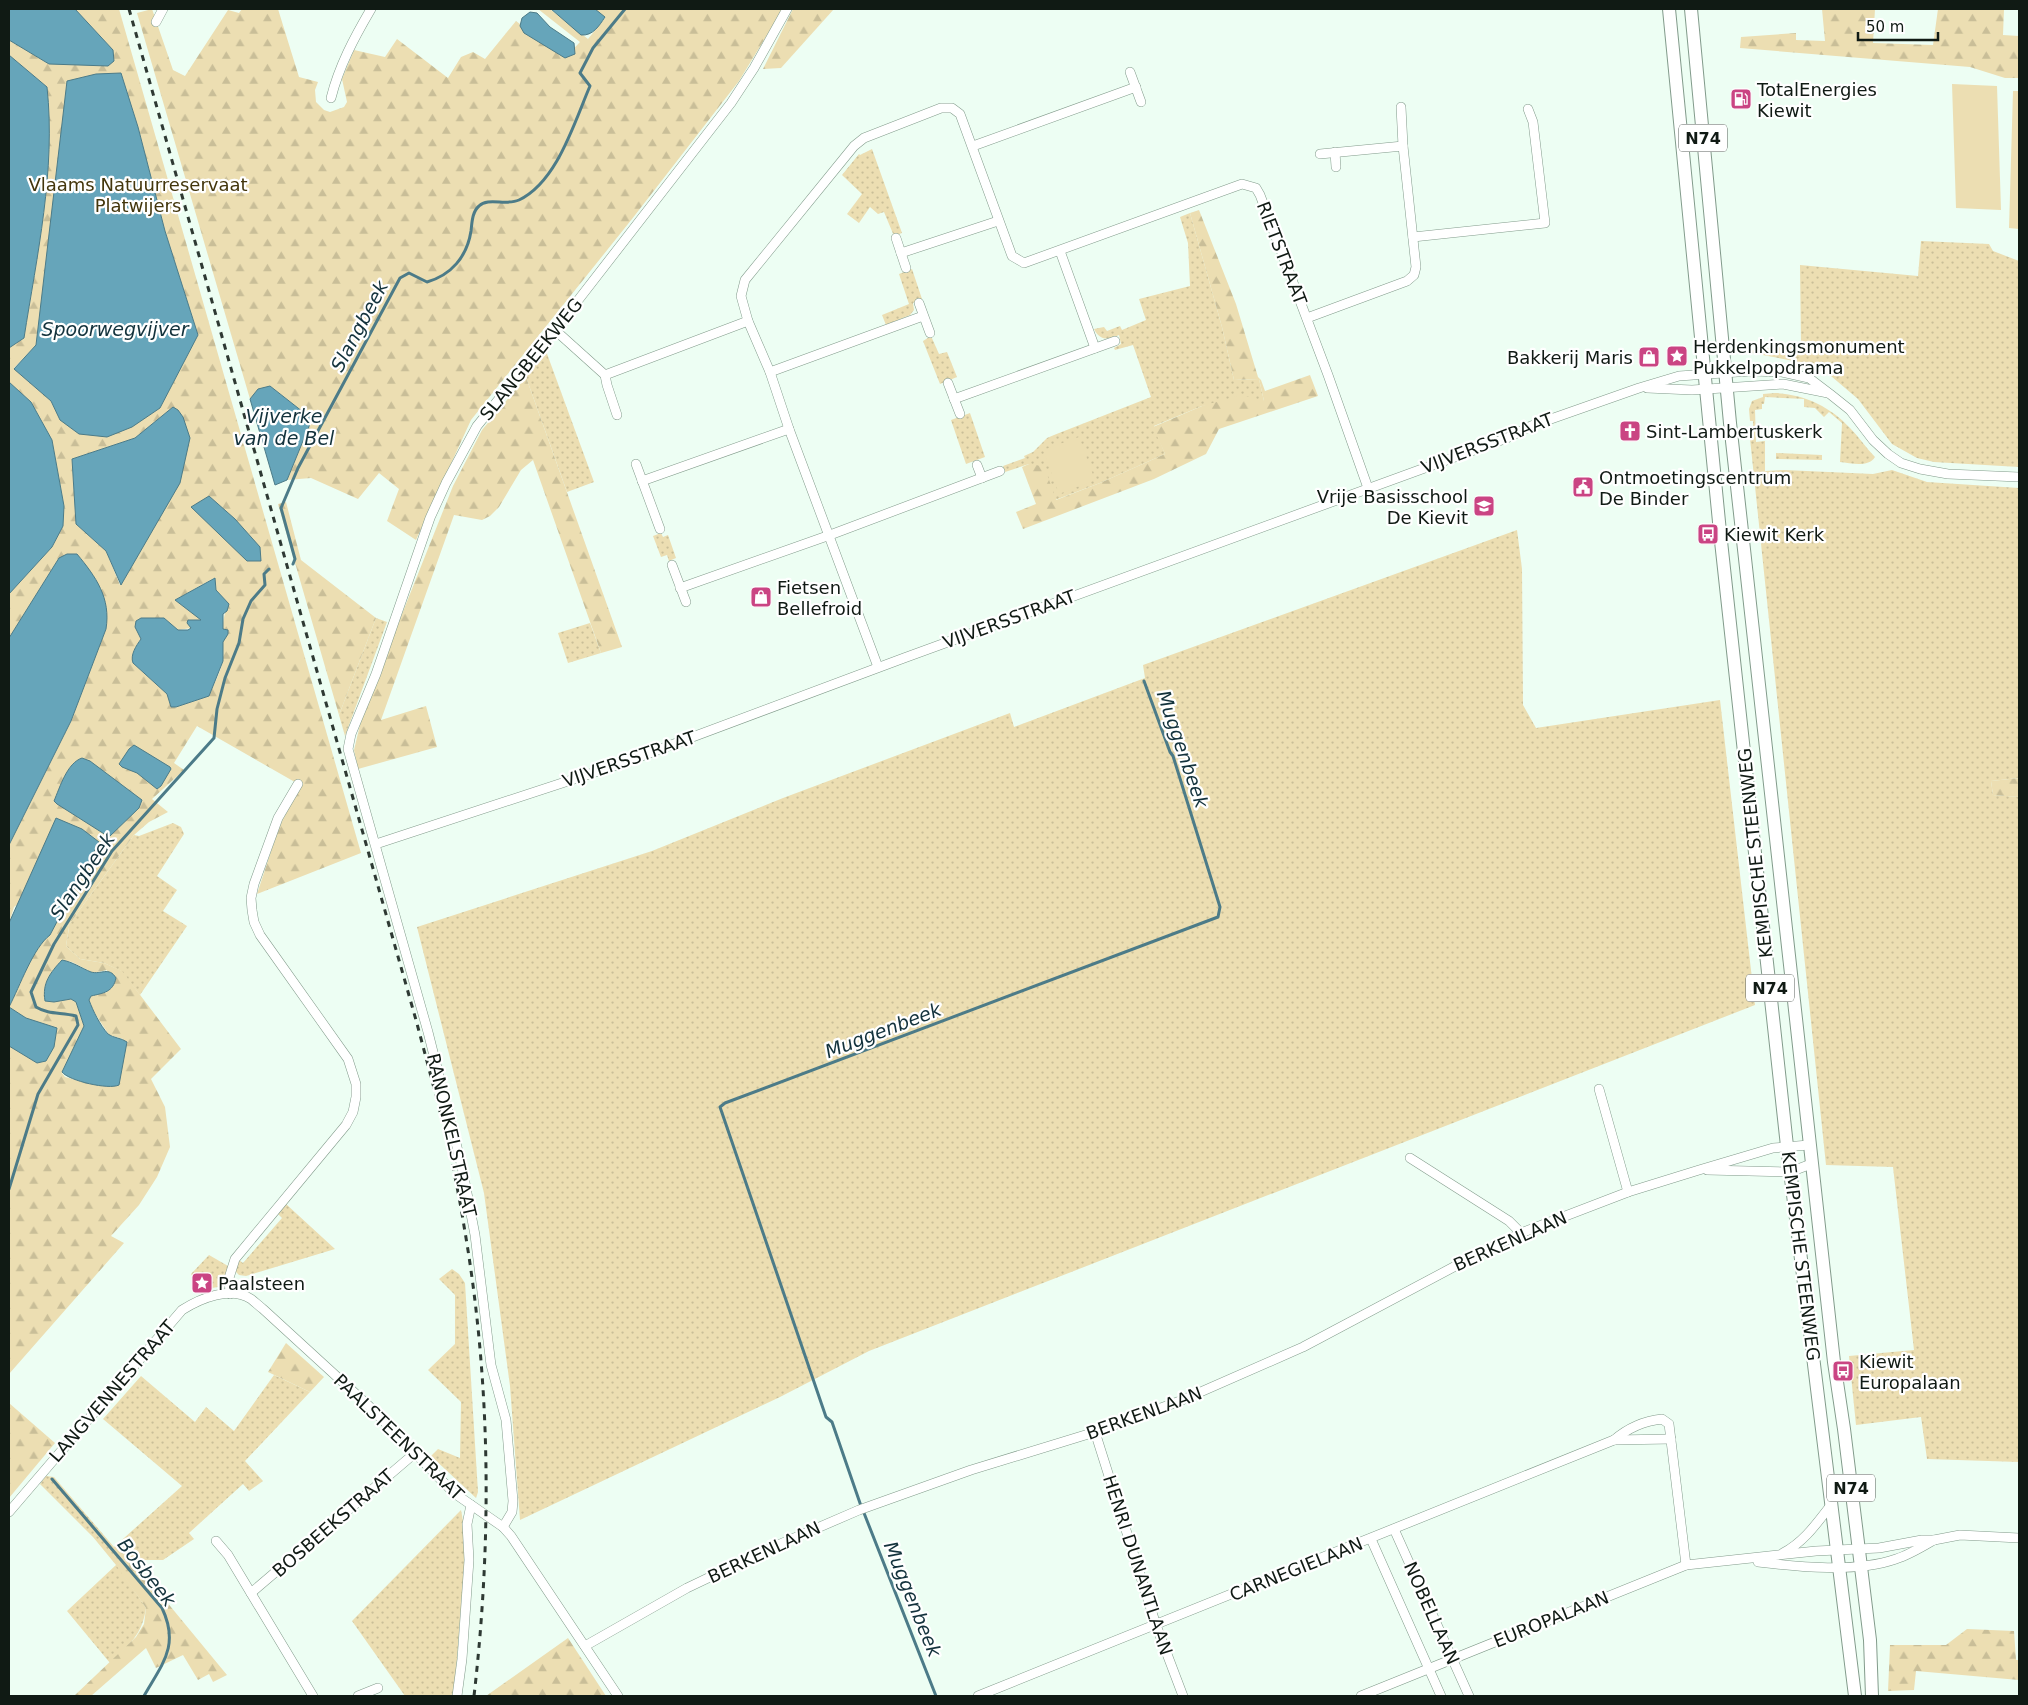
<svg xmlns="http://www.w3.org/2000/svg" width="2028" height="1705" viewBox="0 0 2028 1705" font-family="'DejaVu Sans',sans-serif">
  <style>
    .grass { fill: url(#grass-dots) }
    .forest { fill: url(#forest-firs); fill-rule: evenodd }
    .garden { fill: #ecdeb2 }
    .water { fill: #66a5ba; stroke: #4c7b88 }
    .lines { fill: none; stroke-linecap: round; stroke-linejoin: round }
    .stream { stroke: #4c7b88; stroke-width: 3 }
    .minor-casing { stroke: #829b8b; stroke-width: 10 }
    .primary-casing { stroke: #829b8b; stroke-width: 14 }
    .minor { stroke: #fff; stroke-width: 9 }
    .primary { stroke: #fff; stroke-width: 12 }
    .rail { stroke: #2e3933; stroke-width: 3; stroke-dasharray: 6 6; stroke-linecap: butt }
    .labels { text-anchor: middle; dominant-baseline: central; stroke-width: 4.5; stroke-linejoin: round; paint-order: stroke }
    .shield { fill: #fff; stroke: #585f5a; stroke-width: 1 }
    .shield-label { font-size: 16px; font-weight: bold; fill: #101a14 }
    .poi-label { font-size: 18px; fill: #101a14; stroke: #fff; text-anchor: start }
    .park-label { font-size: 18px; fill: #43360c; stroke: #fff }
    .street-label { font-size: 18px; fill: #101a14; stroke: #fff }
    .water-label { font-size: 19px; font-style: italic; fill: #13323c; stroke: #fff }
  </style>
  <defs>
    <pattern id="grass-dots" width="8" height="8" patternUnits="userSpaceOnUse" patternTransform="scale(1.25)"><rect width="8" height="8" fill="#ecdeb2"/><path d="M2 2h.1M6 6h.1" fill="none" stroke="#c9be98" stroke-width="1.8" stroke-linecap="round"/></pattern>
    <pattern id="forest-firs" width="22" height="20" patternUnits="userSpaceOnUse" patternTransform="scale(1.25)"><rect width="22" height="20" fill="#ecdeb2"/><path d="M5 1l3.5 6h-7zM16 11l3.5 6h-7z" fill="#c9be98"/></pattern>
  </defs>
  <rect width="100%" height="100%" fill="#edfef3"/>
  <g class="grass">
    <path d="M872,149l30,84 -8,3 -10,-24 -6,2 -8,-7 -11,16 -12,-9 15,-20 -20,-19 17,-21 1,1z"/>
    <path d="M1190,213l32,114 12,53 25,-1 5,22 -62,5 -48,20 11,28 -65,29 -45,17 -26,-36 -24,8 -2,-6 22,-8 -1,-2 9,-4 14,-14 7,-3 97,-38 -18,-52 -18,5 -1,-2 7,-4 -2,-9c-11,5 -19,6 -25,-6l10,-2 3,4 13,-5 2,4 24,-10 -7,-21 51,-13 -2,-43 -8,-26z"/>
    <path d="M1921,241l68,3 4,7 26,10v206l-85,-5 -17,-4 -25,-14 -34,-45 -27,-23 -32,-14 -47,-9v-3l49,-5 -1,-80 118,11z"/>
    <path d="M912,269l10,30 -9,4 1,7 -4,5 -24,10 -4,-10 27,-11 -10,-30z"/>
    <path d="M931,336l8,18 8,-2 10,25 -17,7 -17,-43z"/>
    <path d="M546,351l48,131 -27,10 -41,-115z"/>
    <path d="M1775,393c29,1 56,14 75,35 9,9 16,20 25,29 -7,11 -24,6 -35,5l2,-39 -13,-11 -5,5 -9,-9 -11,-1v-8l-39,-2 -1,7h-2v5l-7,1 1,32 9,-1v30l19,-1 89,4 19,-4 35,12 92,6v290l-28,3 2,14 26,2v665l-92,-3 -6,-42 -65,8 -7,-69 65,-6 -21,-183 -67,-2 -77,-736h4v-8h-3l-1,-12 3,-8 11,-4v-3z"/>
    <path d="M970,413l15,44 -19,7 -15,-44z"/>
    <path d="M1776,453l46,2v5l-46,-1z"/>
    <path d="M1517,530l5,39 1,136 13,23 184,-28 35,305 -886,346 -89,46 -260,123 -10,-134 -26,-193 -67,-266 235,-76 131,-53 227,-85 4,14 131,-49 -2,-13z"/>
    <path d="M661,533l2,4 5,-2 8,23 -7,3 -2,-6 -6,2 -8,-21z"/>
    <path d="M376,618l11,4 -42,114 -6,-21z"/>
    <path d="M590,623l11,30 -33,10 -10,-30z"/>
    <path d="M173,823l8,4 3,7 -27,42 20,14 -14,21 24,15 -47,69 -19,-24 -17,-8 -24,-4 -14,-13 3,-18 -1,-2 66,-91 5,1z"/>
    <path d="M286,1204l49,45 -89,27 -7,-1 -4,-4 4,-11 4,3 39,-45 -4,-4z"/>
    <path d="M209,1255l19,11 -4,20 -24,4 -9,-16z"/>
    <path d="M452,1269l7,5 6,9 13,209 -2,6 -45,-42 7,-7 22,9 1,-56 -33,-32 27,-26v-49l-16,-16z"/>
    <path d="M274,1375l36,17 -65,69 18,20 -14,10 -6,-7 -54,49 5,6 -31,21h-40l-6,5 29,43c-4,28 -17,36 -36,55l-43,-52 49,-46 -23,-28 -53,-53 6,-8 8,1 60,70 68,-61 -79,-67 38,-43 54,46 11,-15 28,24z"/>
    <path d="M461,1510l4,22v26l-11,138h-49l-53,-75z"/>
  </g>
  <g class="forest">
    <path d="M75,9h44l242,844 -104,41 22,-67 21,-42 -103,-59 -23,37 10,7 -32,29 16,13 -19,10 -15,13 -66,91 1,1 -3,19 14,13 24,4 18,8 59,78 -30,30 14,28 5,40 -13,30 -18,28 -28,31 13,7 -115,131v-328l28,17 9,-2 8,-14 2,-19 -30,-10 -17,-11c11,-21 24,-59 41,-72l49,-93 -85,65 -5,16v-78l62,-124 35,-92 -47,-71 -50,80v-44l43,-47 11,-21 1,-20 -12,-66 -21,-38 -22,-20v-34l15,-10c13,-83 32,-168 23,-251l-38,-32v-15l40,24 64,-14zM121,73l17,54 27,104 33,104 -38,73 -100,12 -9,-19 -37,-33 22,-23zM173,407l-53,178 -14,-34 -30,-27 -4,-65 63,-21zM214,578l2,12 13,14c-10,18 -5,35 -6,54 -1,13 -10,27 -14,38l-33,11h-5l-4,-13 -34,-31c-3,-10 4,-15 7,-23 2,-6 1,-15 1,-22h23l14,12 13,-2 -3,-8h14l-27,-20zM62,960l10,2 21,11 14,-3v22l-16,4 -2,4 5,12 15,23 14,4 -28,46 -30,-8 -3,-4 22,-47 -8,-24 -5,-3 -26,2c-3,-17 6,-29 17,-41z"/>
    <path d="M152,9l21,61 12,6 43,-66 11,3 3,-4h36l21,68 19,5 -3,8 1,12 8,8 6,2 14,-5 3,-5 -5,-23 12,-29 31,7 12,-18 51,39 13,-21 12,-5 12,7 31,-38 49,37 15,-16 -42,-33h12l38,30 17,-21 -10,-9h188l-44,72 -107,138 -161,201 -55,120 -29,-19 12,-32 -20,-16 -21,26 -47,-21 -24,2 25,-61 -42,-33 -20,13 -113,-386z"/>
    <path d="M793,9h41l-53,59 -18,1z"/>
    <path d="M1822,9h53l-2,34 60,2 5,-36h66l-1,26 16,1v42h-14l-35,-11 -230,-19 1,-11 55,-4v7l29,1z"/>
    <path d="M1199,210l37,94 22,73 3,3 4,11 45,-16 8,21 -99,33 -13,25 -52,25 -131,50 -7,-17 20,-8 -14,-37 7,-3 13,2 5,8 9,26 44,-17 65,-29 -12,-27 49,-21 39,-11 23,6 -5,-22 -25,1 -12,-53 -32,-114z"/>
    <path d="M526,377l96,270 -21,6 -68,-193 -12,10 -22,37 -9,9 -8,4 -28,-5 -73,205 45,-14 11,41 -79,22 -4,-19 9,-38 90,-226 29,-56z"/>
    <path d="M286,502l15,58 75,58 -37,97 -61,-211z"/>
    <path d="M2019,778v19l-26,-2 -2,-14z"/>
    <path d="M286,1343l38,34 -14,15 -42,-20z"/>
    <path d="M9,1403l46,40 -46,55z"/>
    <path d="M123,1560l10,1 94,114 -14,7 -4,-8 -11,6 -15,-25 -27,13 -10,-20 -55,48h-17l62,-59 8,-13 2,-16 -30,-43z"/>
    <path d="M1967,1629l47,2 2,29h3v20l-103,-9 -2,19 -26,1 2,-46h56z"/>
    <path d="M568,1638l38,58h-120z"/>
  </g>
  <g class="garden">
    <path d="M1952,84l45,2 4,124 -45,-2z"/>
    <path d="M2013,91h6v138l-10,-1z"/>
    <path d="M1079,437l16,43 -36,14 -16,-44z"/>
  </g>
  <g class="water">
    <path d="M9,9h66l38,41 1,11 -6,5 -59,-2 -40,-24z"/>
    <path d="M551,9h44l10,8c-6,9 -12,19 -24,18z"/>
    <path d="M530,12l7,1 13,14 24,16 1,11 -10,4 -41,-25 -4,-7 2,-8z"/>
    <path d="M9,55l38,32c9,83 -10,168 -23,251l-15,10z"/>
    <path d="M121,73l17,54 27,104 33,104 -38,73 -28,19 -25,10 -28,-3 -19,-14 -9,-19 -37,-32 22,-24 31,-264 29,-7z"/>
    <path d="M9,382l22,20 21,38 12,66 -1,20 -11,21 -43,47z"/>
    <path d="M270,386l42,33 -25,61 -12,5 -25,-86 8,-10z"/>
    <path d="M173,407l5,3 5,7 7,21 -10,45 -59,102 -15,-34 -30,-27 -4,-65 63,-21z"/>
    <path d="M209,496l26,23 25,28 1,14h-14l-56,-54z"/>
    <path d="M67,554h10c19,23 34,44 29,75l-35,92 -62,124v-207l50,-80z"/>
    <path d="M215,578l1,12 13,14 -2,7 -4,3v15l5,1v4l-5,8v19l-14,35 -33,11h-5l-4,-13 -34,-31c-3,-8 3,-17 8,-24l-6,-12 1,-6 5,-3h23l14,12h10l3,-2 -4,-5 1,-3h13l-26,-20z"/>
    <path d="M134,745l36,22 1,2 -10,17 -4,3 -20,-16 -15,-6 -3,-3 10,-15z"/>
    <path d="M82,758l8,3 52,39 -3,8 -30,29 -52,-33 -3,-3c6,-14 13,-38 28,-43z"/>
    <path d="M56,818l26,11 17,13 -49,93c-17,13 -30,51 -41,72l17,11 31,10 -3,19 -8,14 -9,2 -28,-17v-123z"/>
    <path d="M62,960c11,2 19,8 29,12 10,3 18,-6 25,6 -3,14 -12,15 -25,18l-2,4c4,11 11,25 19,34 5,4 14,4 19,8l-8,43c-10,5 -50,-4 -57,-13l22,-46 -8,-24 -5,-3 -17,3 -9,-1c-3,-18 5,-28 17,-41z"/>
  </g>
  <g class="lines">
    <g class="stream">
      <path d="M293,564l2,-5 -14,-51 17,-40 102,-190 9,-5 18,9c24,-7 40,-25 44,-51 1,-8 1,-19 8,-25 9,-9 27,0 40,-6 38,-18 55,-77 71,-114l-10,-13 13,-25 32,-39"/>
      <path d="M9,1189l29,-95 40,-69 -2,-9c-15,-4 -27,-1 -40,-9l-5,-15 23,-48 58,-93 102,-113 3,-29 8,-31 14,-35 4,-24 8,-18 14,-16 -1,-11 5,-5"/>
      <path d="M52,1479l110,129c18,38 0,56 -18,88"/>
      <path d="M861,1506l-29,-84 -6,-5 -106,-310 5,-4 493,-186 2,-10 -47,-151 -3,-4 -26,-71"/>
      <path d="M864,1513l72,183"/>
    </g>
    <g class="minor-casing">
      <g id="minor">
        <path d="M156,22l7,-13"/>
        <path d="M1130,72l11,30"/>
        <path d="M331,98c8,-32 23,-60 40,-89"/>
        <path d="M973,146l163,-59"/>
        <path d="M1335,152l1,15"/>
        <path d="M1320,154l83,-8"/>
        <path d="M1413,237l132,-14 -12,-101 -5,-13"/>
        <path d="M896,238l10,30"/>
        <path d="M1060,251l35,97"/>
        <path d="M901,253l97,-32"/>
        <path d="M919,303l11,30"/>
        <path d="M1307,318l100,-37 7,-6 2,-8 -13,-121 -2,-39"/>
        <path d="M555,330l50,45 2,10 10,30"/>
        <path d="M770,372l153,-56"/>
        <path d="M605,375l143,-54"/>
        <path d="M948,383l12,31"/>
        <path d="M1647,388l45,2 91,-6 45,9"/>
        <path d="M954,399l161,-58"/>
        <path d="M636,464l24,65"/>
        <path d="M977,465l5,13"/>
        <path d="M642,481l147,-52"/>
        <path d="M672,565l14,37"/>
        <path d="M680,588l150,-53 170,-64"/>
        <path d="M878,667l-89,-238 -19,-57 -22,-51 -7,-25 4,-16 109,-134 10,-8 77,-30h11l8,6 52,142 12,7 218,-79 14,4 4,7 68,180 40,113"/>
        <path d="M376,844l247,-81 281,-105 603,-220 24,-12 108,-38 40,-12 73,-5 30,1 27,6 21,16 20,16 23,30 15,14 13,9 19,6 28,5 71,3"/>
        <path d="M1599,1089l29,103"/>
        <path d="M1410,1158l99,63 12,12"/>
        <path d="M1707,1170l83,2 21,-8"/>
        <path d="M230,1294l-1,-16 6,-19 111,-134 7,-13 3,-15v-13l-8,-25 -88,-124 -6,-13 -2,-12 -1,-12 3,-14 24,-66 20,-34"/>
        <path d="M1095,1432l61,193 27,71"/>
        <path d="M1614,1440l57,-1"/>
        <path d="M9,1512l173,-202c19,-12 48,-24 69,-11 4,3 8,7 12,10l107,98 84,86 49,34 8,9 107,160"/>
        <path d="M503,1527l9,-15 1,-11 -7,-81 -15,-55 -16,-130 -13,-68 -34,-135 -80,-283 3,-15 25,-60 54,-156 16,-35 31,-57 78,-96 176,-227 23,-35 33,-59"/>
        <path d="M1394,1529l75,167"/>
        <path d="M1371,1539l70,157"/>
        <path d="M216,1541l12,14 85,141"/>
        <path d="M1783,1553c21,-11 34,-30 48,-48"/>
        <path d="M1758,1562c42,5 97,11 138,-3 13,-4 26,-12 38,-19"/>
        <path d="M251,1593l164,-140"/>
        <path d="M585,1646l102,-58 84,-40 88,-38 112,-40 124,-38 85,-31 123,-54 160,-85 58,-29 107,-41 71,-22 74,-22 36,-3"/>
        <path d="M358,1696l20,-8"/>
        <path d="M457,1696l5,-37 7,-99 -2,-36 4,-19"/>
        <path d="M978,1696l636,-256c14,-12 29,-19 48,-21l7,5 17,141"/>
        <path d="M1361,1696l325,-131 130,-14 63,-3 43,-8h12l26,-5 59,3"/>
      </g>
    </g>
    <g class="primary-casing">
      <g id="primary">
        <path d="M1669,9l51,523 67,614 68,550"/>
        <path d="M1691,9l39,414 104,939 10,67 26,211 2,56"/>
      </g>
    </g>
    <use href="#minor" class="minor"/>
    <use href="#primary" class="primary"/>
    <path class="rail" d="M129,9l287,1011c18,68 37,136 48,206 27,156 28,313 10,470"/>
  </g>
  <defs>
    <g id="fuel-square" transform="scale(1.125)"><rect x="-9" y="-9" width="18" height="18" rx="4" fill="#ca4483" stroke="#fff"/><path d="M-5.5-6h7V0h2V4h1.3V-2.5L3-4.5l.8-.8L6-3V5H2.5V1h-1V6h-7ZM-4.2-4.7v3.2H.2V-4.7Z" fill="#fff"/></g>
    <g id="sight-square" transform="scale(1.125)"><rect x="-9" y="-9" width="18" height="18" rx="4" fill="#ca4483" stroke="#fff"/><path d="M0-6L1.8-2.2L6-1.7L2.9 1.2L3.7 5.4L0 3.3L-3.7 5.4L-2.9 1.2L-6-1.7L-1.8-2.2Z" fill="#fff"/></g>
    <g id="shop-square" transform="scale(1.125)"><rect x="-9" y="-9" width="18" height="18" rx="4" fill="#ca4483" stroke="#fff"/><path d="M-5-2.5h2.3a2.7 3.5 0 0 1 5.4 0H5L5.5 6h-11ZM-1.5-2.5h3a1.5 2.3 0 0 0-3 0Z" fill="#fff"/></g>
    <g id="church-square" transform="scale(1.125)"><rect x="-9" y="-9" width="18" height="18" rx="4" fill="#ca4483" stroke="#fff"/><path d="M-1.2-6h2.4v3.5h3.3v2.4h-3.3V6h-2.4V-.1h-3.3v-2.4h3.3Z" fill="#fff"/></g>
    <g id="civic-square" transform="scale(1.125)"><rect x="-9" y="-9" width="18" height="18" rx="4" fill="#ca4483" stroke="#fff"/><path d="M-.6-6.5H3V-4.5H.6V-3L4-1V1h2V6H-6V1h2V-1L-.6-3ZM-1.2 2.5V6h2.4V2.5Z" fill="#fff"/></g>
    <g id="school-square" transform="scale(1.125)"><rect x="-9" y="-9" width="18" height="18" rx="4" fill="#ca4483" stroke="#fff"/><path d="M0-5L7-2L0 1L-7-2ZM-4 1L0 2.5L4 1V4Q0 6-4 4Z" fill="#fff"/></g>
    <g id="bus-square" transform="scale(1.125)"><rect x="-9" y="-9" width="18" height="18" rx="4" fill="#ca4483" stroke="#fff"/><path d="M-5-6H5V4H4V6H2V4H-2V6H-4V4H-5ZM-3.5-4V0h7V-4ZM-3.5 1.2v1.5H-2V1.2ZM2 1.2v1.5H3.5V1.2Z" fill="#fff"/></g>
  </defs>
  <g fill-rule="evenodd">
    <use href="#fuel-square" x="1741" y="99"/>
    <use href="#sight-square" x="1677" y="356"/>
    <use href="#shop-square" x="1649" y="357"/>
    <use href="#church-square" x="1630" y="431"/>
    <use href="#civic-square" x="1583" y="487"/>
    <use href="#school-square" x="1484" y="506"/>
    <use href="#bus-square" x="1708" y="534"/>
    <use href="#shop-square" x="761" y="597"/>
    <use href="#sight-square" x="202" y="1283"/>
    <use href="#bus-square" x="1843" y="1371"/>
  </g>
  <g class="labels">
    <g class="shield">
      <rect x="1679" y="124.5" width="48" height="27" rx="4"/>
      <rect x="1746" y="974.5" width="48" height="27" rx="4"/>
      <rect x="1827" y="1474.5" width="48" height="27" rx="4"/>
    </g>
    <g class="shield-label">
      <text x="1703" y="138">N74</text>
      <text x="1770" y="988">N74</text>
      <text x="1851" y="1488">N74</text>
    </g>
    <g class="poi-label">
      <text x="1757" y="89">TotalEnergies<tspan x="1757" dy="21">Kiewit</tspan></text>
      <text x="1693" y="346">Herdenkingsmonument<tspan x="1693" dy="21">Pukkelpopdrama</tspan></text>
      <text x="1633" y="357" text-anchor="end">Bakkerij Maris</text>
      <text x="1646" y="431">Sint-Lambertuskerk</text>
      <text x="1599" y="477">Ontmoetingscentrum<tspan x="1599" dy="21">De Binder</tspan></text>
      <text x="1468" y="496" text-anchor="end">Vrije Basisschool<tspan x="1468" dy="21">De Kievit</tspan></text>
      <text x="1724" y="534">Kiewit Kerk</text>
      <text x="777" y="587">Fietsen<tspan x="777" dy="21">Bellefroid</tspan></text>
      <text x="218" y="1283">Paalsteen</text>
      <text x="1859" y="1361">Kiewit<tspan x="1859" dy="21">Europalaan</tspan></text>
    </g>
    <g class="park-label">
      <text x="138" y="184">Vlaams Natuurreservaat<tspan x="138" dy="21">Platwijers</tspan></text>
    </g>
    <g class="street-label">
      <text transform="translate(1282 253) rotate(69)">RIETSTRAAT</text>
      <text transform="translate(531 359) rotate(-51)">SLANGBEEKWEG</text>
      <text transform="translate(1487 443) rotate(-21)">VIJVERSSTRAAT</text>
      <text transform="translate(1009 619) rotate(-20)">VIJVERSSTRAAT</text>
      <text transform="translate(629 759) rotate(-19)">VIJVERSSTRAAT</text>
      <text transform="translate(1755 853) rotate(-96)">KEMPISCHE STEENWEG</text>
      <text transform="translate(452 1135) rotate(77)">RANONKELSTRAAT</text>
      <text transform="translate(1510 1241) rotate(-24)">BERKENLAAN</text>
      <text transform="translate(1801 1256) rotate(83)">KEMPISCHE STEENWEG</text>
      <text transform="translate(112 1391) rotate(-49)">LANGVENNESTRAAT</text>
      <text transform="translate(1144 1413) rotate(-20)">BERKENLAAN</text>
      <text transform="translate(399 1437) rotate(44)">PAALSTEENSTRAAT</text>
      <text transform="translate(333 1523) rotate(-41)">BOSBEEKSTRAAT</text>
      <text transform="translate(764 1552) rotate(-25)">BERKENLAAN</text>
      <text transform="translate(1138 1565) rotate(72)">HENRI DUNANTLAAN</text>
      <text transform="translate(1296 1569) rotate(-22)">CARNEGIELAAN</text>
      <text transform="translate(1432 1613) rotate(66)">NOBELLAAN</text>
      <text transform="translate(1551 1619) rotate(-22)">EUROPALAAN</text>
    </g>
    <g class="water-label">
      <text transform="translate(359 326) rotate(-62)">Slangbeek</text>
      <text x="115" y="329">Spoorwegvijver</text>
      <text x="284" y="416">Vijverke<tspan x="284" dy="22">van de Bel</tspan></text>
      <text transform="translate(1183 749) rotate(71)">Muggenbeek</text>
      <text transform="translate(82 876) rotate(-56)">Slangbeek</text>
      <text transform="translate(883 1030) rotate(-21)">Muggenbeek</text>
      <text transform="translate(147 1572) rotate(52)">Bosbeek</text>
      <text transform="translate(913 1599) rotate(68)">Muggenbeek</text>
    </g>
  </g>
  <rect width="2028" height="1705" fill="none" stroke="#101a14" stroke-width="20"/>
  <path d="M1858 32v8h80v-8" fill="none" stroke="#101a14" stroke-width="2.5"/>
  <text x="1866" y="32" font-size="15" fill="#101a14" stroke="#ffffff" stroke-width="4" paint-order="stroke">50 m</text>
</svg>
